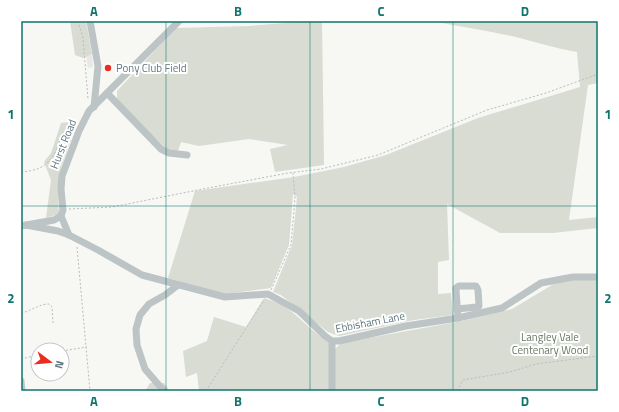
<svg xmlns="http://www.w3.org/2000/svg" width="619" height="412" viewBox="0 0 619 412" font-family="'Titillium Web',sans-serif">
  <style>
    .built { fill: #e8e8e7 }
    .green { fill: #d8dcd3 }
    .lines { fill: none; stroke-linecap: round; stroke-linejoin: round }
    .path { stroke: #b7bcbe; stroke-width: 1; stroke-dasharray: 2 2; stroke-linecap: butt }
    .minor { stroke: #bdc4c6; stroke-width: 7 }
    .grid { fill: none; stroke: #0f766e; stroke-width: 1; stroke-opacity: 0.55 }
    .poi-dot { fill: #eb2d20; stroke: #fff; stroke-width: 1.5 }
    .labels { text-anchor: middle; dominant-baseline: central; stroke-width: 4; stroke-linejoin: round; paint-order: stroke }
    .poi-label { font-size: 11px; fill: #617880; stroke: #fff; text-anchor: start }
    .street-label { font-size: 11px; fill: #617880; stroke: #fff }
    .park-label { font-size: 11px; fill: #687860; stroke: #fff }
    .neatline { fill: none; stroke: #0f766e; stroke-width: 1.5 }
    .grid-label { font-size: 13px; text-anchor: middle; font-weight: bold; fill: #0f766e }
  </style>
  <rect width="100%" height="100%" fill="#f7f7f4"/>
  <path class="built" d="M92,54l1,13 -5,1 -2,-12z"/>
  <g class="green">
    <path d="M70,21h16l6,33 -9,4 -8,-3z"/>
    <path d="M308,21h14l2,144 -49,7 -5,-23 18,-4 -39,-6 -50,7 -18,-4 -3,9 -11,-2 -50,-47v-11l59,-63 73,-2z"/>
    <path d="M432,21h166v62l-10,2 -19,135 29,-3v11l-45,5h-53l-53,-29 2,56 -11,2v32l13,-1 2,22 -39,5 -75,16 -11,-4 -47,-37 -8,-3 19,-47 5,-48 -4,-3 -4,51 -18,43 -46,6 -57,-16 27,-87 99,-14 50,-10 42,-12 92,-37 102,-31 -3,-35c-19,-3 -38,-9 -57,-14 -29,-7 -59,-11 -88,-17z"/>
    <path d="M78,121l-17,47 -3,23 1,23 -13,4 5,-38 -7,-18 7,-9 10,-30z"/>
    <path d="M573,277h25v114h-263v-42l6,-6 121,-22 50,-12 40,-24z"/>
    <path d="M264,298c25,7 34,20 52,35 6,5 11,6 14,13v45h-131l-2,-18 -11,4 -3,-26 24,-10 7,-24 32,10z"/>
    <path d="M150,383h14l6,8h-25z"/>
  </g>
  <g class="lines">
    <g class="path">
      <path d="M78,21l5,17 5,61"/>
      <path d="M21,172c29,-2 32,-15 42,-38"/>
      <path d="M69,209l43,-2 96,-19 80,-15 33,-4 57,-14 109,-45 59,-17 52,-19"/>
      <path d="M77,247l13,144"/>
      <path d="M271,290l20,-45 4,-47 -2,-25"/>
      <path d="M21,313c10,-2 18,-9 28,-9l3,3 1,16"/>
      <path d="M62,351l25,-4"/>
      <path d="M21,359l17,-4"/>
      <path d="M206,391l58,-91"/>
      <path d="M460,391l-1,-4 4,-7 47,-8 26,-8 62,-8"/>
    </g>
    <g class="minor">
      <path d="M90,21l8,45 -4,41"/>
      <path d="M107,93l54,56 8,4 18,2"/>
      <path d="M61,216l2,-6 -2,-21 1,-13 17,-45 10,-20 90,-90"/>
      <path d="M61,216l8,19"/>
      <path d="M26,225l32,6 11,4 29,15 44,25 83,22 43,-3 31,17 26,25 7,5h7l67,-15 52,-8 44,-10 39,-25 32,-6h25"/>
      <path d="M21,226l33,-6 7,-4"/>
      <path d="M457,309l20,-2 2,-1 -1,-16 -2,-4h-17l-3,2v2l2,28"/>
      <path d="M21,381l1,10"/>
      <path d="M164,391l-19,-22 -8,-24 -1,-16 4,-14 9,-11 16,-9 13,-10"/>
      <path d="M332,391v-50"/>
    </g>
  </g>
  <path class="grid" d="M166,21v370M310,21v370M453,21v370M21,206h577"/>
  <circle class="poi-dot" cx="108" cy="68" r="4"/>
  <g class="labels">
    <g class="poi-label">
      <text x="116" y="68">Pony Club Field</text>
    </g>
    <g class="street-label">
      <text transform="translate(63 144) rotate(-68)">Hurst Road</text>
      <text transform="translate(370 322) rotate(-11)">Ebbisham Lane</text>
    </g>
    <g class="park-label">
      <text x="550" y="337">Langley Vale<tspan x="550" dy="13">Centenary Wood</tspan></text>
    </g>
  </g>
  <rect width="619" height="412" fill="none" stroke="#ffffff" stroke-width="44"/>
  <g transform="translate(50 362) rotate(106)"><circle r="19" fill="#ffffff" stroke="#c0c9cc"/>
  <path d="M0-3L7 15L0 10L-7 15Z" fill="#eb2d20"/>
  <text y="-6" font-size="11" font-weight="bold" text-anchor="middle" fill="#617880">N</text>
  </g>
  <rect x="22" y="22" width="575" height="368" class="neatline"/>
  <g class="grid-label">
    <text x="94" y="16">A</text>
    <text x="238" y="16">B</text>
    <text x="381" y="16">C</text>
    <text x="525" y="16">D</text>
    <text x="11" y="119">1</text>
    <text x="608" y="119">1</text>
    <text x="11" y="303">2</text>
    <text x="608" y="303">2</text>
    <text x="94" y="406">A</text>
    <text x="238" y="406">B</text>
    <text x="381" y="406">C</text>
    <text x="525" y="406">D</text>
  </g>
</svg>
